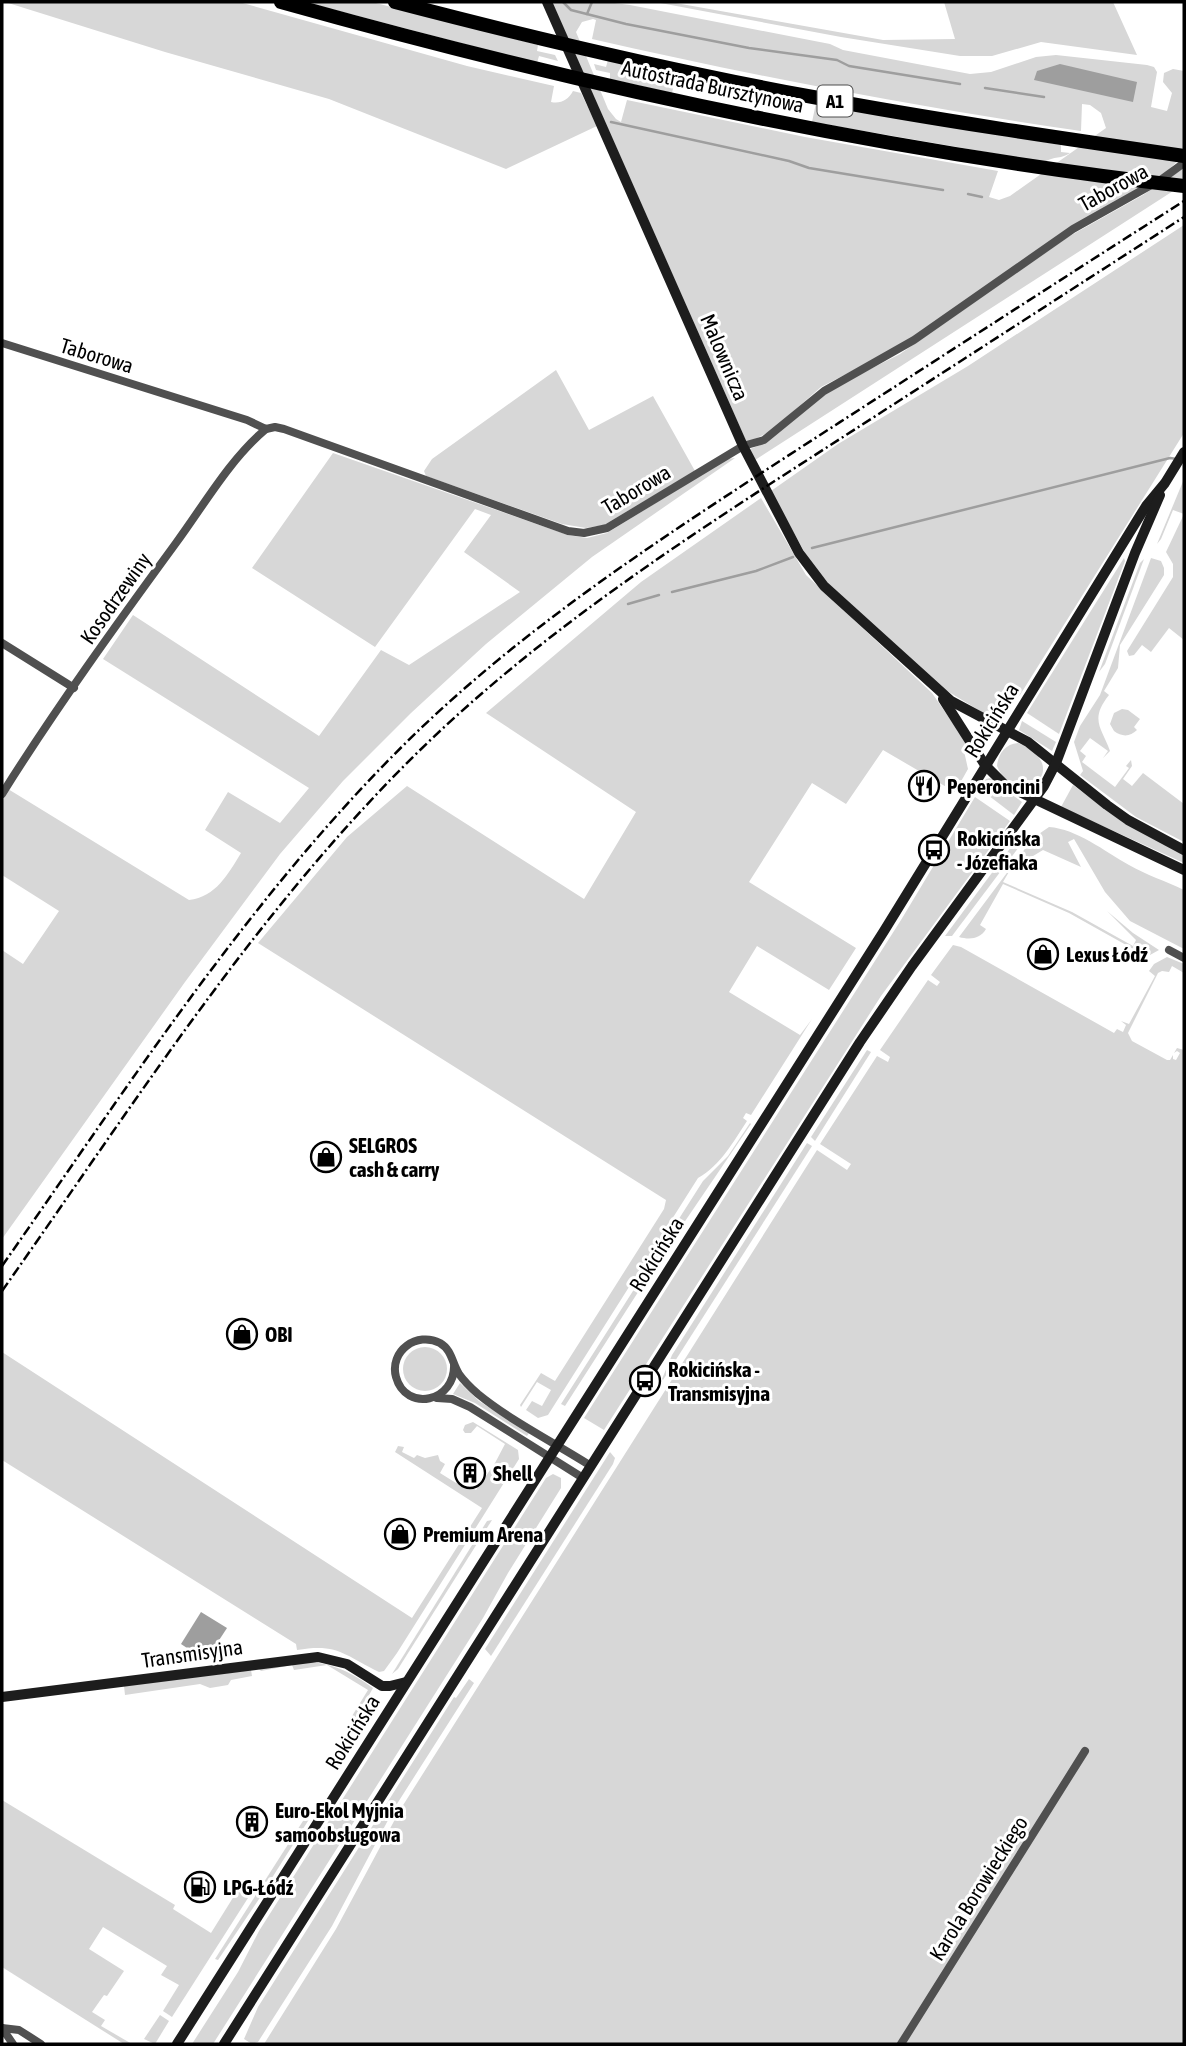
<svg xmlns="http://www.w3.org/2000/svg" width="1186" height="2046" viewBox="0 0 1186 2046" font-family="'Asap Condensed',sans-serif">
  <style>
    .green { fill: #d7d7d7; fill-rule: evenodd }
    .water { fill: #9e9e9e }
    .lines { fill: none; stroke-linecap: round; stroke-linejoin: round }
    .stream { stroke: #9e9e9e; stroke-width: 2.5 }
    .street { stroke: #505050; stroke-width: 8 }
    .secondary { stroke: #1d1d1d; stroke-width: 10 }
    .highway { stroke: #000; stroke-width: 14 }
    .rail { stroke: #000; stroke-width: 2.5; stroke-dasharray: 10 3.5 2 3.5; stroke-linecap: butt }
    .labels { text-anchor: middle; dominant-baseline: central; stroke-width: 6; stroke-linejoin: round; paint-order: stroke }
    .shield { fill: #fff; stroke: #4c4c4c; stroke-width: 2 }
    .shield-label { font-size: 19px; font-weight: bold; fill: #000 }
    .street-label { font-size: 21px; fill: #000; stroke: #fff }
    .poi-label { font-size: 21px; font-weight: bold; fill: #000; stroke: #fff; text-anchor: start }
  </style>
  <rect width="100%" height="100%" fill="#fff"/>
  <g class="green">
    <path d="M5,2h234l228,64 87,20 -3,16c10,2 17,-2 22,-11l8,2 16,33 -91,43 -177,-70 -164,-47z"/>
    <path d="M305,2h67l166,43 -1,6 18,4 3,6 -19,-5 -2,7z"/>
    <path d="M552,2h55l23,3 200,39 13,6 127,24 21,-2 45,-15 20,-2 91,10 7,2 3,5 -6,35 16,4 5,-18 -9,-11 1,-9 9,-4 11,2v84l-20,19 -90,51 -172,120 -81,42 -50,44 -24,12zM593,19l3,1 -4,19c162,37 324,68 489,92l1,-27 8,1 11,8 5,15 -96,68 -11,4 -10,-3 9,-26 -193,-34 -178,-37 -6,22 -5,-3 -8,-10 -32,-77 6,-10z"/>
    <path d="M655,2h15l213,38 72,-1 -11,-37h169l24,53 -96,-13 -49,14h-32l-119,-19z"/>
    <path d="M608,60l68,15 -4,18 -62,-14v-6l-14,-3 -2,-6 12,3z"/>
    <path d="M816,103l245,42v7l9,1c-8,6 -16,3 -26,9l-232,-40z"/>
    <path d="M1184,168v16l-429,276 -5,-11 13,-5 49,-40 29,-20 59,-30 168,-117 75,-42z"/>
    <path d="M1184,225v208l-164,262 -10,9 -25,10 -41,-25 -114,-104 -19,-21 -40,-73 67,-47 130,-78z"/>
    <path d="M556,370l33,60 64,-34 42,75 -91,54 -18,3 -24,-4 -136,-48 -2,-5 8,-12z"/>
    <path d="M333,453l235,82 19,3 20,-5 120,-74 8,-1 -143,99 -106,87 -75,69 -68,68 -63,73 -95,128 -183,257v-289l21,14 36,-53 -57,-36v-76l6,-10 181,111c27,-3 39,-26 52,-47l-36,-23 23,-38 52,31 29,-35 -206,-129 30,-44 186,121 62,-86 28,15 111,-73 -56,-40 27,-37 -16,-6 -100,138 -123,-79z"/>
    <path d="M1184,479v161l-15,-12 -18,24 -9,-7 -8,10 -5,1 -2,-5 46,-74v-13l-7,-12 18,-38 -11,-4 -12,29 -4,5z"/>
    <path d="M761,498l45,77 126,118 36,52 -4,6 4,18 -13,23 -72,-42 -37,54 -34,-21 -63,99 107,66 -27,42 -72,-44 -28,46 71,43 12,-16 -61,96 -5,-2 -3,5 4,3c-14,21 -26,44 -49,57l-150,237 -10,3 -12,-8 6,-9 10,5 9,-16 -14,-8 -16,25 -1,-2 21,-32 14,8 109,-172 2,-9 -408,-257 89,-106 60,-51 177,113 52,-87 -150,-99 155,-131z"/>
    <path d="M1124,558l1,3 -66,173 -32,-21z"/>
    <path d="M1151,558l10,3 3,7v7l-44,70 -2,23 -14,23 5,4c-20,25 -7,33 1,56l-7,7 5,-7 -18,-13 -10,13 6,5 -4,6 33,25 14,-19 -3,-2 5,-6 1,6 -9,13 9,7 11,-13 41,31v38l-48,-25 -56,-42 3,-4 -9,-29 6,-16 20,-31z"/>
    <path d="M1144,559l-39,105 -6,8 41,-109z"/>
    <path d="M1122,709l6,1 12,9 -6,8 3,3c-7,7 -15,7 -23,1l-4,-7 4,-11z"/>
    <path d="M1022,721l34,21 -4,9 -33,-21z"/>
    <path d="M1018,743c58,24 0,72 -21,23 1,-12 8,-22 21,-23z"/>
    <path d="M990,778l32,24 -8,13 -34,-26 6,-10z"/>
    <path d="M1073,785l51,38 60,32v8l-123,-56z"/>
    <path d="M975,797l35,24 -129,175 -277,434 -20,-12 317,-498z"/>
    <path d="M1049,827c28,2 55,24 80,38 17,10 37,16 55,25v59l-54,-28 -25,-29 -31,-53 -6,3 13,25 -38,-17 -33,20 -7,12 69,30 61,34 3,-6 -29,-29 26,22 26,17 -9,5h-6l-75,-42 -66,-29 -23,41 6,4c-6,10 -16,11 -27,8l74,-99z"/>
    <path d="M1023,831l5,4 -76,101h-7z"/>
    <path d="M953,945l8,2 153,86 3,-4 6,3 3,-7 -5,-4 8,3 26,-48 -6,-5 5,-7 13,-7 17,7v9l-12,-7 -3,6 -7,-1 -4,2 -30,60 4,8 35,19h3l3,-5v4l3,1 4,-7 -3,-2 -3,2 3,-5 7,2v994h-920l72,-115 64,-119 417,-660 30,20 4,-6 -31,-20 57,-88 11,6 2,-5 -10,-7 48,-70 9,6 3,-4 -9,-7z"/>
    <path d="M867,1050l4,2 -56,89 -4,-4z"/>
    <path d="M750,1123l1,1 -93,137 -93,145 -4,-2 142,-223 25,-25z"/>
    <path d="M807,1143l5,3 -149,234 -1,-1 10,-24z"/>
    <circle cx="425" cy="1369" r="22"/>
    <path d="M2,1352l410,266 70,-110 -87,-56 3,-6 6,1 -2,5 12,6 3,-3 8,3 13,-3 2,6 5,3 -5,9 16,10 4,-3 16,10 19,-27 10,-19 -28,-18 -6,7h-6l-2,-3 2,-5 8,-3 45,28 1,9 -122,194 -13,18 -5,1c-35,-17 -41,-29 -82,-22l-1,-6 -294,-184z"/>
    <path d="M460,1383l19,18 50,32 -2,3 -52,-33 -22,-9z"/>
    <path d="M610,1452l5,6 -2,6 -122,192 -6,-7z"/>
    <path d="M553,1474l8,4v10l-53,85 -25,45 -270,426h-21l46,-72 21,-41 287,-453z"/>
    <path d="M492,1520l-94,149 -6,5 95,-153z"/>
    <path d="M307,1662c27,1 45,11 66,26l-18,32 -6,1 19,-31 -41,-25 -33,5 -2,-5 -31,6 -3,-3z"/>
    <path d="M251,1670l1,6 -21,4 -3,5 -18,3 -10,-4 -75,11 -1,-9z"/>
    <path d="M469,1679l5,4 -79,124 -63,119 -74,116 -6,2 -8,-5 14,-32 196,-310 2,1z"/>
    <path d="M2,1800l173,105 -2,4 38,24 33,-53 11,7 -83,130 -9,-6 16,-26 -18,-10 6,-9 -64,-39 -14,22 35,22 -17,25 -3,-1 -12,17 13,8 -4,6 31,18h-8l-122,-77z"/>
    <path d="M310,1810l3,3 -43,68 -6,1z"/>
    <path d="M259,1890l2,6 -43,64 -3,-1z"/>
    <path d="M160,2015l9,6 -14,23 -11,-5z"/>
  </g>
  <g class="water">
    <path d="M1060,64l77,18 -4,20 -99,-22 3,-9z"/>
    <path d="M201,1612l26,16 -19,29 -6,1 -21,-14z"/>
  </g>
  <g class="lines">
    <g class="stream">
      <path d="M563,2l8,8 55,14 123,24 88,12 12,6 111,18"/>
      <path d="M587,14l5,-12"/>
      <path d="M985,88l59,9"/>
      <path d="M611,122l178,39 20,7 134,22"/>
      <path d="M968,194l14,3"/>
      <path d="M812,548l358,-90 7,1"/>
      <path d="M672,592l84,-21 37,-14"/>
      <path d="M628,604l31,-9"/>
    </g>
    <g class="street">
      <path d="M2,343l245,77 19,9 9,-2 9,2 284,102 16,2 23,-5 136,-82 21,-6 60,-49 90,-51 159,-111 89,-50 22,-16"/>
      <path d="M2,643l72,45"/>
      <path d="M2,794c54,-86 114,-169 174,-251 28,-38 54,-84 90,-114"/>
      <path d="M1169,950l15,8"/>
      <path d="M454,1364c2,38 -48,49 -58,13 -7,-26 21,-46 44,-34 12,7 12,20 19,31 5,7 12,14 19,20 33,27 77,49 113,72"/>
      <path d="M437,1398l15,1 18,8 113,71"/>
      <path d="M2,2028l17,2 22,14"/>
      <path d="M2,2028l11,16"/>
      <path d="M901,2044l184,-293"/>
    </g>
    <g class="secondary">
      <path d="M547,2l196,444 56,107 25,33 127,115 77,41 79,63 21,15 56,30"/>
      <path d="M943,699l42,66 20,20 179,85"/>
      <path d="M2,1697l316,-40 29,7 35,22h8l16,-4"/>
      <path d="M177,2044l707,-1113 262,-425 19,-23 19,-31"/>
      <path d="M224,2044l636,-1002 52,-76 132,-180 12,-23 79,-210 25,-58"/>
    </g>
    <g class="highway">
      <path d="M281,2c296,83 598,149 903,184"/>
      <path d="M395,2c138,36 277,69 418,95 123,23 247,41 371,59"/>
    </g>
    <g class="rail">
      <path d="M2,1266c130,-185 253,-378 417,-536 116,-111 250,-197 384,-284 127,-82 254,-164 381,-245"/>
      <path d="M2,1291c126,-178 245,-366 399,-522 127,-129 277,-226 428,-323 118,-76 237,-153 355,-229"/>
    </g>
  </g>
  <defs>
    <g id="restaurant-ring" transform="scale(1.575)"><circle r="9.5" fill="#fff" stroke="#000" stroke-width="1.5"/><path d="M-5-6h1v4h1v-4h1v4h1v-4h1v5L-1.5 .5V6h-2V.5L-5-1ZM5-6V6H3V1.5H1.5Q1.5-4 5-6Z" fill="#000"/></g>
    <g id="bus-ring" transform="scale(1.575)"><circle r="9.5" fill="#fff" stroke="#000" stroke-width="1.5"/><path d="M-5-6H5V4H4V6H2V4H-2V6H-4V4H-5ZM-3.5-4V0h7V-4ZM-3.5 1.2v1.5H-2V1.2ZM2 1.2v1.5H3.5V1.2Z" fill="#000"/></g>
    <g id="shop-ring" transform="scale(1.575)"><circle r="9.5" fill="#fff" stroke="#000" stroke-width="1.5"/><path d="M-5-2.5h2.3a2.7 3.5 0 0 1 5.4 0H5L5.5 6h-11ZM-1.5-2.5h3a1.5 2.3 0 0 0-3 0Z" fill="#000"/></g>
    <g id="building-ring" transform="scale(1.575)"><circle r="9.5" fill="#fff" stroke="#000" stroke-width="1.5"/><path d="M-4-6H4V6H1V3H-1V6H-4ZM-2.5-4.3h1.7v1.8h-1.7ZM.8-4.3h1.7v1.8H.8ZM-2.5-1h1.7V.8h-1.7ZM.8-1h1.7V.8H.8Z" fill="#000"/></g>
    <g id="fuel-ring" transform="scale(1.575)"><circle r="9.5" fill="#fff" stroke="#000" stroke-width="1.5"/><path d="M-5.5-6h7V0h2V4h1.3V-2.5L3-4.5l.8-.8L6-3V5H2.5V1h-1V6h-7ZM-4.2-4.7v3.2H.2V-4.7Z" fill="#000"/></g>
  </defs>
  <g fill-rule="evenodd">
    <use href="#restaurant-ring" x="924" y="786"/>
    <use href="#bus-ring" x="934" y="850"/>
    <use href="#shop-ring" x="1043" y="954"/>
    <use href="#shop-ring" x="326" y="1157"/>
    <use href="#shop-ring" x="242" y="1334"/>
    <use href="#bus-ring" x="645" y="1381"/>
    <use href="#building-ring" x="470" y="1473"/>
    <use href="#shop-ring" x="400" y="1534"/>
    <use href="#building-ring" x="252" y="1822"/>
    <use href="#fuel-ring" x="200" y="1887"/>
  </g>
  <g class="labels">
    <rect class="shield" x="817.5" y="85.5" width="35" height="31" rx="5"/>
    <g class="shield-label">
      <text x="835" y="101">A1</text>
    </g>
    <g class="street-label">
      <text transform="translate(713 86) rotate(12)">Autostrada Bursztynowa</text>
      <text transform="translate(1113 187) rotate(-29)">Taborowa</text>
      <text transform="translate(97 355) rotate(17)">Taborowa</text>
      <text transform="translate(725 357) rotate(67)">Malownicza</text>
      <text transform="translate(636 489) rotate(-31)">Taborowa</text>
      <text transform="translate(115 598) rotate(-55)">Kosodrzewiny</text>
      <text transform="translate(991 720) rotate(-58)">Rokicińska</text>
      <text transform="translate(656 1254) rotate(-58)">Rokicińska</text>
      <text transform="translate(192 1653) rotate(-8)">Transmisyjna</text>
      <text transform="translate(352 1732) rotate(-58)">Rokicińska</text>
      <text transform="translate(978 1888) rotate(-58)">Karola Borowieckiego</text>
    </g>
    <g class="poi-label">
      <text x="947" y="786">Peperoncini</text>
      <text x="957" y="838">Rokicińska<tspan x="957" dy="24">- Józefiaka</tspan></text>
      <text x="1066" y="954">Lexus Łódź</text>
      <text x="349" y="1145">SELGROS<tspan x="349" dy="24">cash &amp; carry</tspan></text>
      <text x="265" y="1334">OBI</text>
      <text x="668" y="1369">Rokicińska -<tspan x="668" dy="24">Transmisyjna</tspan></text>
      <text x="493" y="1473">Shell</text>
      <text x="423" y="1534">Premium Arena</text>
      <text x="275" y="1810">Euro-Ekol Myjnia<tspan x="275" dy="24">samoobsługowa</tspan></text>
      <text x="223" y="1887">LPG-Łódź</text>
    </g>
  </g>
  <rect width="1186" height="2046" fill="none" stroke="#000000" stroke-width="7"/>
</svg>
